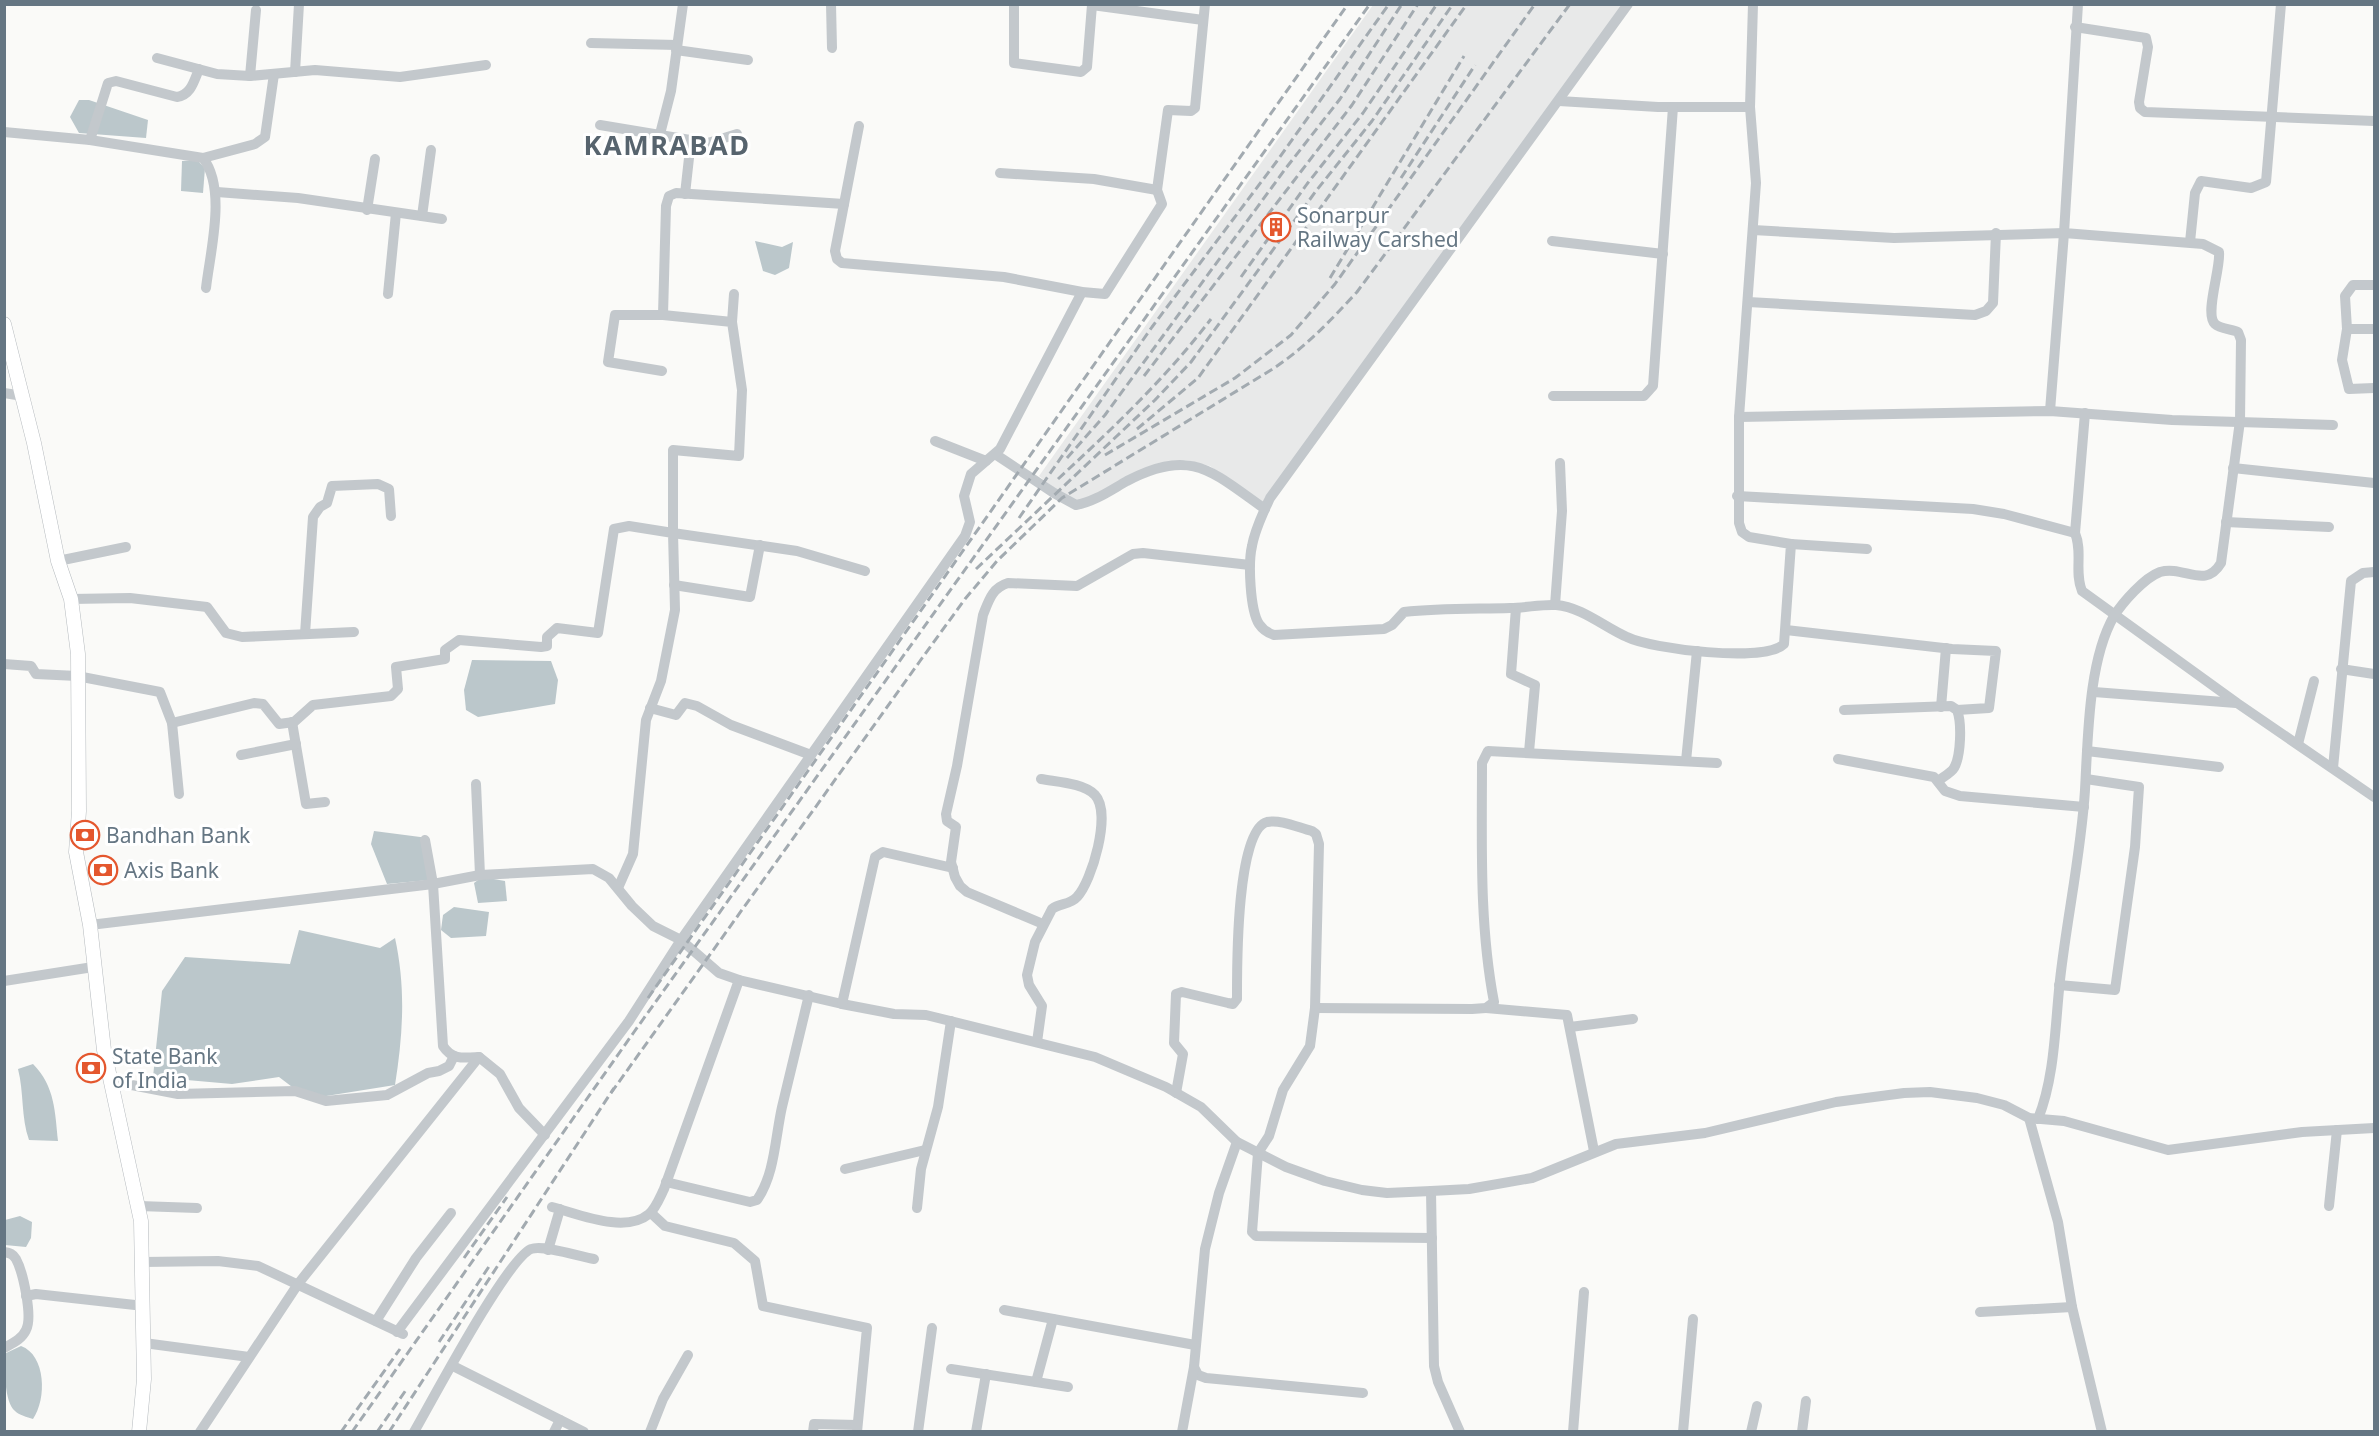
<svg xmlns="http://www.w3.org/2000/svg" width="2379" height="1436" viewBox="0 0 2379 1436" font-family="'Noto Sans',sans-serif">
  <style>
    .built { fill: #e8e9e9 }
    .water { fill: #bbc7cb }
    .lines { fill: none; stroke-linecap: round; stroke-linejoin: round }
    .major-casing { stroke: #b5babe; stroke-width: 15 }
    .minor { stroke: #c3c8cc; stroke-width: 10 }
    .major { stroke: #fff; stroke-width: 14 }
    .rail { stroke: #a2aab0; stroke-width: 3; stroke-dasharray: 9 4.5; stroke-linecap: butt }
    .labels { text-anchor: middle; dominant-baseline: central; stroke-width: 6; stroke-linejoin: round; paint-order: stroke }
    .poi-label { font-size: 21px; fill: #657683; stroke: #fff; text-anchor: start }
    .district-label { font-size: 27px; font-weight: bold; letter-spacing: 1.5px; fill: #57646e; stroke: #fff }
  </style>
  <rect width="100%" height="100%" fill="#fafaf8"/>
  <path class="built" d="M1373,5h250l-360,498 -53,-37 -24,-6 -103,41h-12l-32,-25z"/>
  <g class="water">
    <path d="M79,100h10l59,20 -2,18 -67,-5 -9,-16z"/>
    <path d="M197,160l8,8 -2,25 -22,-2 1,-30z"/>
    <path d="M755,241l27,6 11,-5 -4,26 -14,7 -12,-4z"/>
    <path d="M472,660l79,1 7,19 -3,24 -77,13 -12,-7 -2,-20z"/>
    <path d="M374,831l54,7 1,42 -42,4 -16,-40z"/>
    <path d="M482,877l23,4 2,20 -29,2 -4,-20z"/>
    <path d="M454,907l35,5 -3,24 -35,2 -10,-8 2,-15z"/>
    <path d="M299,930l81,18 15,-10c11,50 8,97 0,147l-75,12 -16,-1 -25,-19 -47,7 -79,-7 9,-86 23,-34 105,7z"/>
    <path d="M33,1064c22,22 22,48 25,77l-29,-1c-8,-22 -5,-48 -11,-71z"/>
    <path d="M20,1216l12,6 -1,16 -5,9 -21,-2v-25z"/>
    <path d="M21,1346c25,9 26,53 12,73 -6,-2 -14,-4 -18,-8 -11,-9 -10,-43 -11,-57z"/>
  </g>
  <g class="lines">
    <g class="major-casing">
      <path id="major" d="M4,324l30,119 24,118 13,38 7,55 1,157 -3,41 14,73 14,125 37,171 3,158 -5,53"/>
    </g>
    <g class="minor">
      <path d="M831,4l1,44"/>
      <path d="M1014,4v59l67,9 6,-5 5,-62 111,15"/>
      <path d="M1628,4l-358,494c-7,15 -15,31 -18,48 -4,17 -2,64 7,78 4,6 9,9 15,11l110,-6 8,-4 12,-13c35,-4 71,-3 106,-4 15,0 32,-4 46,-3 26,2 48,22 71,32 24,12 138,26 157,7l7,-100 -42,-7 -7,-5 -3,-9v-106l17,-234 -6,-76 3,-103"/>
      <path d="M2075,27l71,11 2,9 -9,55 1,6 5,4 229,9"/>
      <path d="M591,43l86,2"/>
      <path d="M676,50l72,10"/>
      <path d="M157,58l60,16 33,2 65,-6 85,7 86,-12"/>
      <path d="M295,72l4,-68"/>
      <path d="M250,76l6,-66"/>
      <path d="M1559,101l99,6h92"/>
      <path d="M600,125l108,18 29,-9"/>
      <path d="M859,126l-24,125 2,8 5,4 162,14 78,15 23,2 57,-90 -5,-14 11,-80 23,1 4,-3 10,-104"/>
      <path d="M4,132l86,8 113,18c24,31 7,94 3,130"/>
      <path d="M660,134l11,-43 12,-87"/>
      <path d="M90,140l18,-57 8,-2 61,16c14,-2 17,-16 22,-28"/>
      <path d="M203,158l52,-14 10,-7 9,-63"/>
      <path d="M1000,173l94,6 63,11"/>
      <path d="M217,192l81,6 144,21"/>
      <path d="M685,194l6,-54"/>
      <path d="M367,210l8,-51"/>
      <path d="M422,216l9,-66"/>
      <path d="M1753,230l141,8 170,-5 -14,178"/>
      <path d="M1552,241l111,13"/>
      <path d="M2190,242l5,-49 6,-12 50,7 15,-6 15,-178"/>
      <path d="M2374,285h-21l-8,11 2,33 -5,31 7,29 25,-1"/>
      <path d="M388,294l8,-81"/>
      <path d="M1748,302l227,13 11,-4 7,-8 3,-70"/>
      <path d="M663,315l3,-109 3,-10 7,-3 168,11"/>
      <path d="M732,322l2,-28"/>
      <path d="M2347,329h27"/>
      <path d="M662,371l-54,-9 7,-47h48l69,7 10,68 -3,66 -66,-6v83l124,18 68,20"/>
      <path d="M4,393l19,3"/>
      <path d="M1553,396h91l9,-10 20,-279"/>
      <path d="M1739,417l311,-6 122,9 161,5"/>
      <path d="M935,441l51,20"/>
      <path d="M995,454l59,39 22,12c18,-3 35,-15 51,-24 65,-34 85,-9 138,28"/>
      <path d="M2233,468l141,15"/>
      <path d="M1737,496l236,13 31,5 71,19 10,-120"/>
      <path d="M2226,522l103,5"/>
      <path d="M2075,533c8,19 -1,39 7,58l155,112 137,94"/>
      <path d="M1791,544l76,5"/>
      <path d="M58,561l68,-14"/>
      <path d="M674,585l76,12 10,-52"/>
      <path d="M71,599l59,-1 77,9 19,26 16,4 112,-5"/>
      <path d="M1555,605l7,-94 -2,-48"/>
      <path d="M1516,608l-5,66 24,11 -6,67"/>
      <path d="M1786,630l166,19 44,2 -7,57 -32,2"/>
      <path d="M305,634l8,-117 7,-10 7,-4 5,-17 46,-2 11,5 2,27"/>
      <path d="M4,664l27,2 5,8 41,2 83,16 12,31 7,71"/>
      <path d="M2341,669l33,5"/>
      <path d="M2094,692l142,11"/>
      <path d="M1941,707l5,-59"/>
      <path d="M650,708l26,7 9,-12 12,3 34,19 80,30"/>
      <path d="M1844,710l107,-4 6,4c5,13 4,46 -3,58 -3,5 -11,9 -16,13"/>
      <path d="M292,722l14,82 19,-2"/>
      <path d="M172,723l82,-20 9,1 16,20 15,-2 19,-17 78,-9 7,-7 -2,-22 49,-8v-9l14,-10 82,7 6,-1v-9l10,-9 41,5 16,-104 15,-3 44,7 2,77 -14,71 -15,39 -13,134 -15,34"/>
      <path d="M2298,744l16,-63"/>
      <path d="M2087,751l132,16"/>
      <path d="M241,755l55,-11"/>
      <path d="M1838,759l96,18 11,14 15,5 124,11"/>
      <path d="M1686,761l11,-110"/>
      <path d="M2333,768l18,-187 12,-8 11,-1"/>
      <path d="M476,784l4,91"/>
      <path d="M425,840l8,44 10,162c9,14 20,12 36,11l21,17 19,34 26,27"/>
      <path d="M1043,924l-76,-32 -7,-6 -5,-9 -4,-15 5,-35 -9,-6 -1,-7 11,-48 26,-151c6,-15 9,-27 25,-32l69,3 56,-32 10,-1 107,12"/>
      <path d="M90,925l343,-41 47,-9 113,-6 16,9 23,28 21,20 28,14 38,33 20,7 103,24 52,10 32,1 169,42 71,30 35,20 36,35 49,25 39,14 37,9 25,3 44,-2 3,175 4,16 22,50"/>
      <path d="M4,981l89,-14"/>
      <path d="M2059,985l56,5 20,-143 4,-60 -53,-8"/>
      <path d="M842,1004l33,-147 8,-5 70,16"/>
      <path d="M1315,1008l157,1 14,-1 8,-6c-15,-78 -12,-160 -12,-239l6,-12 229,12"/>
      <path d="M1486,1008l81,7 27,136"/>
      <path d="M1570,1027l63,-8"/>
      <path d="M1037,1042l5,-36 -13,-21 -2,-10 8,-33 17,-33c8,-6 18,-4 25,-12 15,-16 35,-84 18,-102 -11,-12 -38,-13 -54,-16"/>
      <path d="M111,1081l67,13 117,-3 31,10 61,-6 41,-22 11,-2 10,-5 5,-10"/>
      <path d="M1176,1093l7,-39 -9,-11 2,-49 6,-2 46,11 5,1 4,-5c0,-30 -1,-169 30,-177 14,-3 32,6 45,9l4,3 3,10 -4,164 -5,38 -27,44 -14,46 -11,17 -6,79 4,4 176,2"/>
      <path d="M2029,1118l29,104 14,85 30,125"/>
      <path d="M2038,1119c17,-42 17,-94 22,-139 7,-63 21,-126 25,-190 3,-51 3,-129 29,-174 9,-14 30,-38 46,-44 24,-7 45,18 61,-9l19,-142 1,-81 -3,-8c-7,-3 -18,-3 -23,-8 -11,-10 6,-55 4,-72l-16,-8 -139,-11 14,-229"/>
      <path d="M1237,1142l-18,51 -14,56 -11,118 4,8 8,3 157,15"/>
      <path d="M845,1169l80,-19"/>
      <path d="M666,1182l84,20 7,-2c18,-26 18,-62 25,-93 9,-37 18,-75 27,-112"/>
      <path d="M1431,1191l38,-2 63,-11 84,-34 89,-11 131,-31 68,-9 26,-1 47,6 27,7 25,13 35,3 104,29 134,-18 72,-4"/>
      <path d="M139,1206l58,2"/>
      <path d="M2329,1206l8,-76"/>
      <path d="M552,1207c27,7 73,27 97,7 7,-6 11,-17 15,-25l75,-209"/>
      <path d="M917,1208l4,-39 17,-62 13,-86"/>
      <path d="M651,1213l14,13 69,17 21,18 8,45 104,22 -10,104"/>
      <path d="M548,1250l12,-41"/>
      <path d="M4,1252c6,1 9,2 12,7 7,13 17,58 10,71 -4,9 -13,13 -22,18"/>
      <path d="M143,1262l75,-1 40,5 145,68"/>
      <path d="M26,1296l10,-2 108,12"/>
      <path d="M1004,1310l191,35"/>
      <path d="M1980,1312l92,-5"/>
      <path d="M376,1321l40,-63 35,-45"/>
      <path d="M397,1332l232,-311 52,-81 284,-404 5,-14 -6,-26 7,-22 29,-25 82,-157"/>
      <path d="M144,1343l105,14"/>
      <path d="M453,1366l131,66"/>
      <path d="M951,1369l85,13 17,-63"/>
      <path d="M1036,1382l32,5"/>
      <path d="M200,1432l98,-148 181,-227"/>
      <path d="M414,1432c18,-31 92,-172 117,-183 12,-5 49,8 63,10"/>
      <path d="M554,1432l6,-12"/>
      <path d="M650,1432l13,-33 25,-44"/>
      <path d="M813,1432l1,-8 43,1"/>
      <path d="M918,1432l14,-104"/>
      <path d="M976,1432l10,-58"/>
      <path d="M1182,1432l12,-65"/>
      <path d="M1573,1432l11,-140"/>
      <path d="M1683,1432l10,-113"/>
      <path d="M1751,1432l6,-26"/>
      <path d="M1802,1432l4,-31"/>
    </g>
    <use href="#major" class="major"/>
    <g class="rail">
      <path d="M1401,178l74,-113"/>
      <path d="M1241,277l66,-93 56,-71 74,-109"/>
      <path d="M1330,278l134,-222"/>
      <path d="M1144,376l208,-271 66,-101"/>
      <path d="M1137,429l61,-51 269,-374"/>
      <path d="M1105,455l130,-77 56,-43 44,-51 200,-280"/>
      <path d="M1067,458l38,-43 181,-247 54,-69 62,-95"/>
      <path d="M1058,479c55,-51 108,-101 153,-160"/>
      <path d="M1019,518l133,-191 125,-166 112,-157"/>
      <path d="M976,569l179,-169 36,-38 125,-171 56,-70 81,-117"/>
      <path d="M648,998l700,-994"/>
      <path d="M611,1093l309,-432 45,-62 32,-38 65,-63 209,-128c34,-22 59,-49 86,-78l213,-288"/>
      <path d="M464,1258l43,-61"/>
      <path d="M439,1342l51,-77"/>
      <path d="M341,1432l59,-83"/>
      <path d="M352,1432l282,-400 736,-1028"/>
      <path d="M377,1432l29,-42"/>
      <path d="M389,1432l225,-344"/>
    </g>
  </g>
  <defs>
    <g id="building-ring" transform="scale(1.5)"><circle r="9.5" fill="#fff" stroke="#e4572e" stroke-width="1.5"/><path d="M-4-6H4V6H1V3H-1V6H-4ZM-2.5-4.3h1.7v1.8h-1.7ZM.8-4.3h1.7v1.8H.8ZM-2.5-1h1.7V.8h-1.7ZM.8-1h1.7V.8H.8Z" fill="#e4572e"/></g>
    <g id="bank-ring" transform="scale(1.5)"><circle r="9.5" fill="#fff" stroke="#e4572e" stroke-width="1.5"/><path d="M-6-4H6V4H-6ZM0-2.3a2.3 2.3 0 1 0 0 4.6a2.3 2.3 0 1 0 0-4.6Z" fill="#e4572e"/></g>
  </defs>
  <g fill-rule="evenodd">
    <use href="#building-ring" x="1276" y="227"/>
    <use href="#bank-ring" x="85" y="835"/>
    <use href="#bank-ring" x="103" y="870"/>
    <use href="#bank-ring" x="91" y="1068"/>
  </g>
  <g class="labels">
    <g class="poi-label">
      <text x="1297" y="215">Sonarpur<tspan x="1297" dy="24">Railway Carshed</tspan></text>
      <text x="106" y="835">Bandhan Bank</text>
      <text x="124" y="870">Axis Bank</text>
      <text x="112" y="1056">State Bank<tspan x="112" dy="24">of India</tspan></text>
    </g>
    <g class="district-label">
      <text x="667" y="144">KAMRABAD</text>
    </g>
  </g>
  <rect width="2379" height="1436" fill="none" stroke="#657683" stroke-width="12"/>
</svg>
